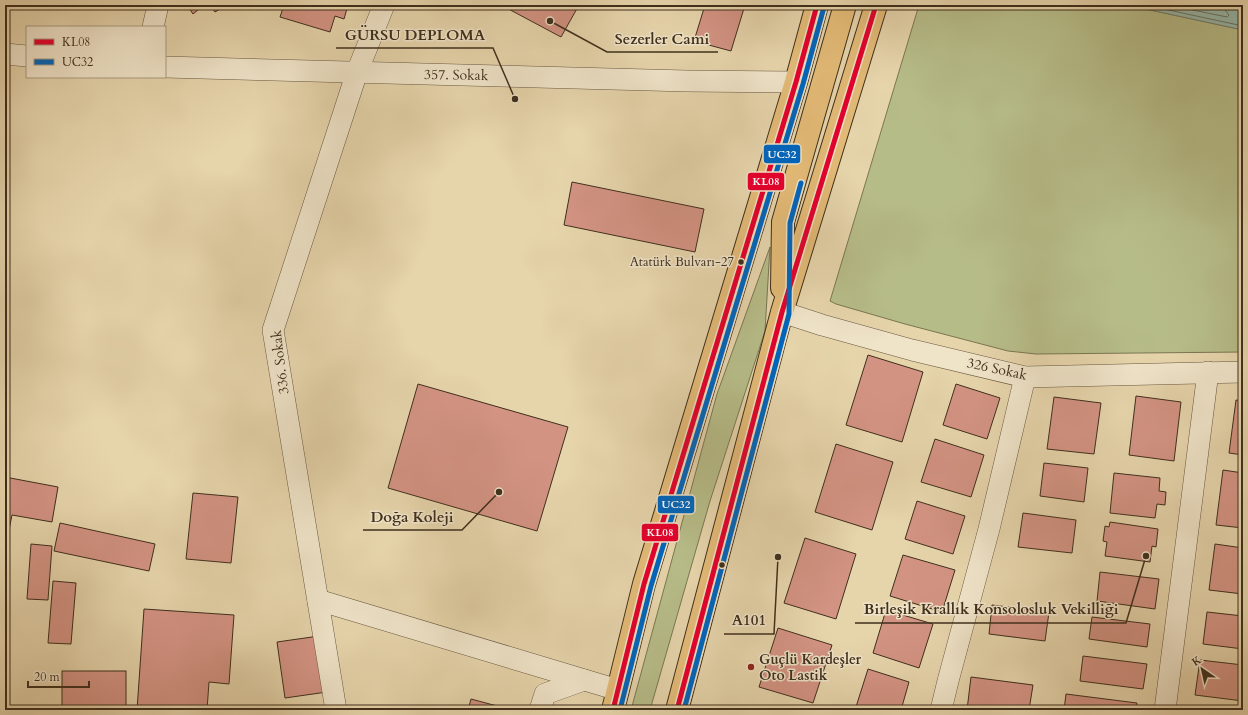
<svg xmlns="http://www.w3.org/2000/svg" width="1248" height="715" viewBox="0 0 1248 715" font-family="Cardo,serif">
  <style>
    .green { fill: #b6bc88; stroke: #7a7652 }
    .water { fill: #96b8aa; stroke: #738171 }
    .lines { fill: none; stroke-linecap: round; stroke-linejoin: round }
    .shore { stroke: #6a7463; stroke-width: 1 }
    .building { fill: #d39383; stroke: #3f2f1c }
    .minor-casing { stroke: #695840; stroke-width: 22 }
    .major-casing { stroke: #3f2f1c; stroke-width: 24 }
    .minor { stroke: #efe3c8; stroke-width: 21 }
    .major { stroke: #e3ba76; stroke-width: 22 }
    .bus-1-casing { stroke: #efe3c8; stroke-width: 8 }
    .bus-2-casing { stroke: #efe3c8; stroke-width: 8 }
    .bus-1 { stroke: #e4002b; stroke-width: 5 }
    .bus-2 { stroke: #0065bd; stroke-width: 5 }
    .bus-dot { fill: #3f2f1c; stroke: #efe3c8; stroke-width: 1.5 }
    .poi-dot { fill: #8f2418; stroke: #efe3c8; stroke-width: 1.5 }
    .labels { text-anchor: middle; dominant-baseline: central; stroke-width: 3; stroke-linejoin: round; paint-order: stroke }
    .bus-label { font-size: 13px; fill: #3f2f1c; stroke: #efe3c8; text-anchor: end }
    .street-label { font-size: 14px; fill: #3f2f1c; stroke: #efe3c8 }
    .poi-label { font-size: 14px; font-weight: bold; fill: #3f2f1c; stroke: #efe3c8; text-anchor: start }
    .leader { fill: none; stroke: #3f2f1c; stroke-width: 1.5 }
    .callout-dot { fill: #3f2f1c; stroke: #efe3c8; stroke-width: 1.5 }
    .callout-label { font-size: 15px; text-anchor: middle; font-weight: bold; fill: #3f2f1c; stroke: #efe3c8; stroke-width: 3; stroke-linejoin: round; paint-order: stroke }
    .line-badge { stroke: #efe3c8; stroke-width: 1.5 }
    .badge-label { font-size: 11px; text-anchor: middle; font-weight: bold; fill: #fff }
  </style>
  <rect width="100%" height="100%" fill="#e6d4ab"/>
  <filter id="stains"><feTurbulence type="fractalNoise" baseFrequency=".005" numOctaves="4"/><feColorMatrix values="0 0 0 0 .2 0 0 0 0 .09 0 0 0 0 .02 0 0 0 .5 -.17"/></filter>
  <radialGradient id="worn" r=".72"><stop offset=".6" stop-color="#630" stop-opacity="0"/><stop offset="1" stop-color="#630" stop-opacity=".3"/></radialGradient>
  <g class="green">
    <path d="M919,5h208l116,25v322l-207,2 -28,-3 -103,-27 -69,-20 -6,-3z"/>
    <path d="M770,247l-5,84 -55,170 -60,209h-19l86,-316z"/>
  </g>
  <path class="water" d="M1127,5h97l19,4v21z"/>
  <g class="lines">
    <g class="shore">
      <path d="M1145,5l98,21"/>
      <path d="M1168,5l59,12 2,-2 -4,-5 -1,-5"/>
    </g>
  </g>
  <g class="building">
    <path d="M187,5h17l-11,9z"/>
    <path d="M210,5h17l-12,7z"/>
    <path d="M284,5h64l-4,14 -9,-3 -5,16 -50,-15z"/>
    <path d="M501,5h78l-18,32z"/>
    <path d="M705,5h40l-14,46 -37,-10z"/>
    <path d="M572,182l132,27 -9,43 -131,-27z"/>
    <path d="M868,355l55,17 -21,70 -56,-17z"/>
    <path d="M418,384l150,43 -31,104 -149,-43z"/>
    <path d="M956,384l44,14 -13,41 -44,-14z"/>
    <path d="M1136,396l45,6 -7,59 -45,-6z"/>
    <path d="M1054,397l47,6 -7,51 -47,-5z"/>
    <path d="M1236,400l7,1v54l-14,-2z"/>
    <path d="M935,439l49,16 -13,42 -50,-15z"/>
    <path d="M836,444l57,18 -21,68 -57,-18z"/>
    <path d="M1044,463l44,5 -4,34 -44,-6z"/>
    <path d="M1223,470l20,3v55l-27,-3z"/>
    <path d="M1114,473l46,5 -1,13 7,1 -1,13 -8,-1 -2,14 -45,-5z"/>
    <path d="M5,477l53,10 -6,35 -40,-7 -6,30h-1z"/>
    <path d="M193,493l45,4 -7,66 -45,-4z"/>
    <path d="M917,501l48,15 -12,38 -48,-15z"/>
    <path d="M1023,513l53,7 -4,33 -54,-6z"/>
    <path d="M1110,522l48,7 -2,18 -4,-1 -2,16 -45,-6 2,-14 -4,-1 2,-15 4,1z"/>
    <path d="M60,523l95,21 -6,27 -95,-20z"/>
    <path d="M805,538l51,16 -20,65 -52,-16z"/>
    <path d="M31,544l21,2 -4,54 -21,-1z"/>
    <path d="M1215,544l28,4v46l-34,-4z"/>
    <path d="M903,555l52,15 -13,42 -52,-16z"/>
    <path d="M1100,572l59,7 -4,30 -58,-8z"/>
    <path d="M53,581l23,2 -5,61 -23,-1z"/>
    <path d="M992,605l57,7 -4,29 -56,-7z"/>
    <path d="M144,609l90,6 -5,69 -20,-2 -2,28h-70z"/>
    <path d="M886,610l47,14 -14,44 -46,-15z"/>
    <path d="M1207,612l36,4v33l-40,-5z"/>
    <path d="M1092,617l58,7 -3,23 -58,-8z"/>
    <path d="M778,628l54,17 -19,58 -54,-16z"/>
    <path d="M319,636l8,56 -42,6 -8,-56z"/>
    <path d="M1083,656l64,8 -4,25 -63,-8z"/>
    <path d="M1200,660l43,5v36l-48,-6z"/>
    <path d="M868,669l41,13 -8,28h-46z"/>
    <rect x="62" y="671" width="64" height="39"/>
    <path d="M971,677l62,8 -4,25h-62z"/>
    <path d="M1066,694l71,9 -1,7h-72z"/>
    <path d="M471,699l41,11h-44z"/>
  </g>
  <g class="lines">
    <g class="minor-casing">
      <g id="minor">
        <path d="M153,27l5,-22"/>
        <path d="M5,54l22,2"/>
        <path d="M165,67l522,14 109,1"/>
        <path d="M782,312l40,13 90,25 113,27 218,-5"/>
        <path d="M318,600l300,90"/>
        <path d="M336,710l-63,-380 84,-258 27,-67"/>
        <path d="M540,710l5,-16 39,-14"/>
        <path d="M941,710l7,-29 41,-152 36,-152"/>
        <path d="M1165,710l43,-338"/>
      </g>
    </g>
    <g class="major-casing">
      <g id="major">
        <path d="M782,288l1,-66 62,-217"/>
        <path d="M613,710l31,-126 152,-502 21,-77"/>
        <path d="M677,710l105,-398 94,-307"/>
      </g>
    </g>
    <use href="#minor" class="minor"/>
    <use href="#major" class="major"/>
    <g class="bus-1-casing">
      <g id="bus-1">
        <path d="M613,710l31,-126 152,-502 21,-77"/>
        <path d="M677,710l105,-398 94,-307"/>
      </g>
    </g>
    <g class="bus-2-casing">
      <g id="bus-2">
        <path d="M620,710l31,-124 152,-502 21,-77"/>
        <path d="M684,710l105,-396 1,-91 11,-40"/>
      </g>
    </g>
    <use href="#bus-1" class="bus-1"/>
    <use href="#bus-2" class="bus-2"/>
  </g>
  <g class="bus-dot">
    <circle cx="741" cy="262" r="3.5"/>
    <circle cx="722" cy="565" r="3.5"/>
  </g>
  <circle class="poi-dot" cx="751" cy="667" r="4"/>
  <g class="labels">
    <g class="bus-label">
      <text x="734" y="262">Atatürk Bulvarı-27</text>
    </g>
    <g class="street-label">
      <text transform="translate(456 75) rotate(1)">357. Sokak</text>
      <text transform="translate(280 362) rotate(-97)">336. Sokak</text>
      <text transform="translate(997 369) rotate(12)">326 Sokak</text>
    </g>
    <g class="poi-label">
      <text x="759" y="659">Guçlü Kardeşler<tspan x="759" dy="16">Oto Lastik</tspan></text>
    </g>
  </g>
  <path class="leader" d="M515 99L493 48H336M550 21L607 52H718M499 492L462 530H363M1146 556L1126 623H855M778 557L774 634H724"/>
  <g class="callout-dot">
    <circle cx="515" cy="99" r="4"/>
    <circle cx="550" cy="21" r="4"/>
    <circle cx="499" cy="492" r="4"/>
    <circle cx="1146" cy="556" r="4"/>
    <circle cx="778" cy="557" r="4"/>
  </g>
  <g class="callout-label">
    <text x="415" y="40">GÜRSU DEPLOMA</text>
    <text x="662" y="44">Sezerler Cami</text>
    <text x="412" y="522">Doğa Koleji</text>
    <text x="991" y="614">Birleşik Krallık Konsolosluk Vekilliği</text>
    <text x="749" y="625">A101</text>
  </g>
  <g class="line-badge">
    <rect x="763" y="144" width="38" height="20" rx="4" fill="#0065bd"/>
    <rect x="747" y="172" width="38" height="19" rx="4" fill="#e4002b"/>
    <rect x="657" y="495" width="38" height="19" rx="4" fill="#0065bd"/>
    <rect x="641" y="523" width="38" height="19" rx="4" fill="#e4002b"/>
  </g>
  <g class="badge-label">
    <text x="782" y="158">UC32</text>
    <text x="766" y="185">KL08</text>
    <text x="676" y="508">UC32</text>
    <text x="660" y="536">KL08</text>
  </g>
  <rect width="1248" height="715" fill="none" stroke="#e6d4ab" stroke-width="20"/>
  <rect x="6" y="6" width="1236" height="703" fill="none" stroke="#3f2f1c" stroke-width="2"/>
  <rect x="10" y="10" width="1228" height="695" fill="none" stroke="#3f2f1c"/>
  <rect x="26" y="26" width="140" height="52" fill="#efe3c8" stroke="#a99b83"/>
  <rect x="34" y="39" width="20" height="6" fill="#e4002b" stroke="#a99b83"/>
  <text x="62" y="46" font-size="12" fill="#3f2f1c">KL08</text>
  <rect x="34" y="59" width="20" height="6" fill="#0065bd" stroke="#a99b83"/>
  <text x="62" y="66" font-size="12" fill="#3f2f1c">UC32</text>
  <g transform="translate(1202 669) rotate(326)" stroke="#efe3c8" stroke-width="3" paint-order="stroke">
  <path d="M0-3L7 15L0 10L-7 15Z" fill="#3f2f1c"/>
  <text y="-6" font-size="11" font-weight="bold" text-anchor="middle" fill="#3f2f1c">K</text>
  </g>
  <path d="M28 681v6h61v-6" fill="none" stroke="#3f2f1c" stroke-width="2"/>
  <text x="34" y="681" font-size="12" fill="#3f2f1c" stroke="#efe3c8" stroke-width="3" paint-order="stroke">20 m</text>
  <rect width="100%" height="100%" filter="url(#stains)"/>
  <rect width="100%" height="100%" fill="url(#worn)"/>
</svg>
